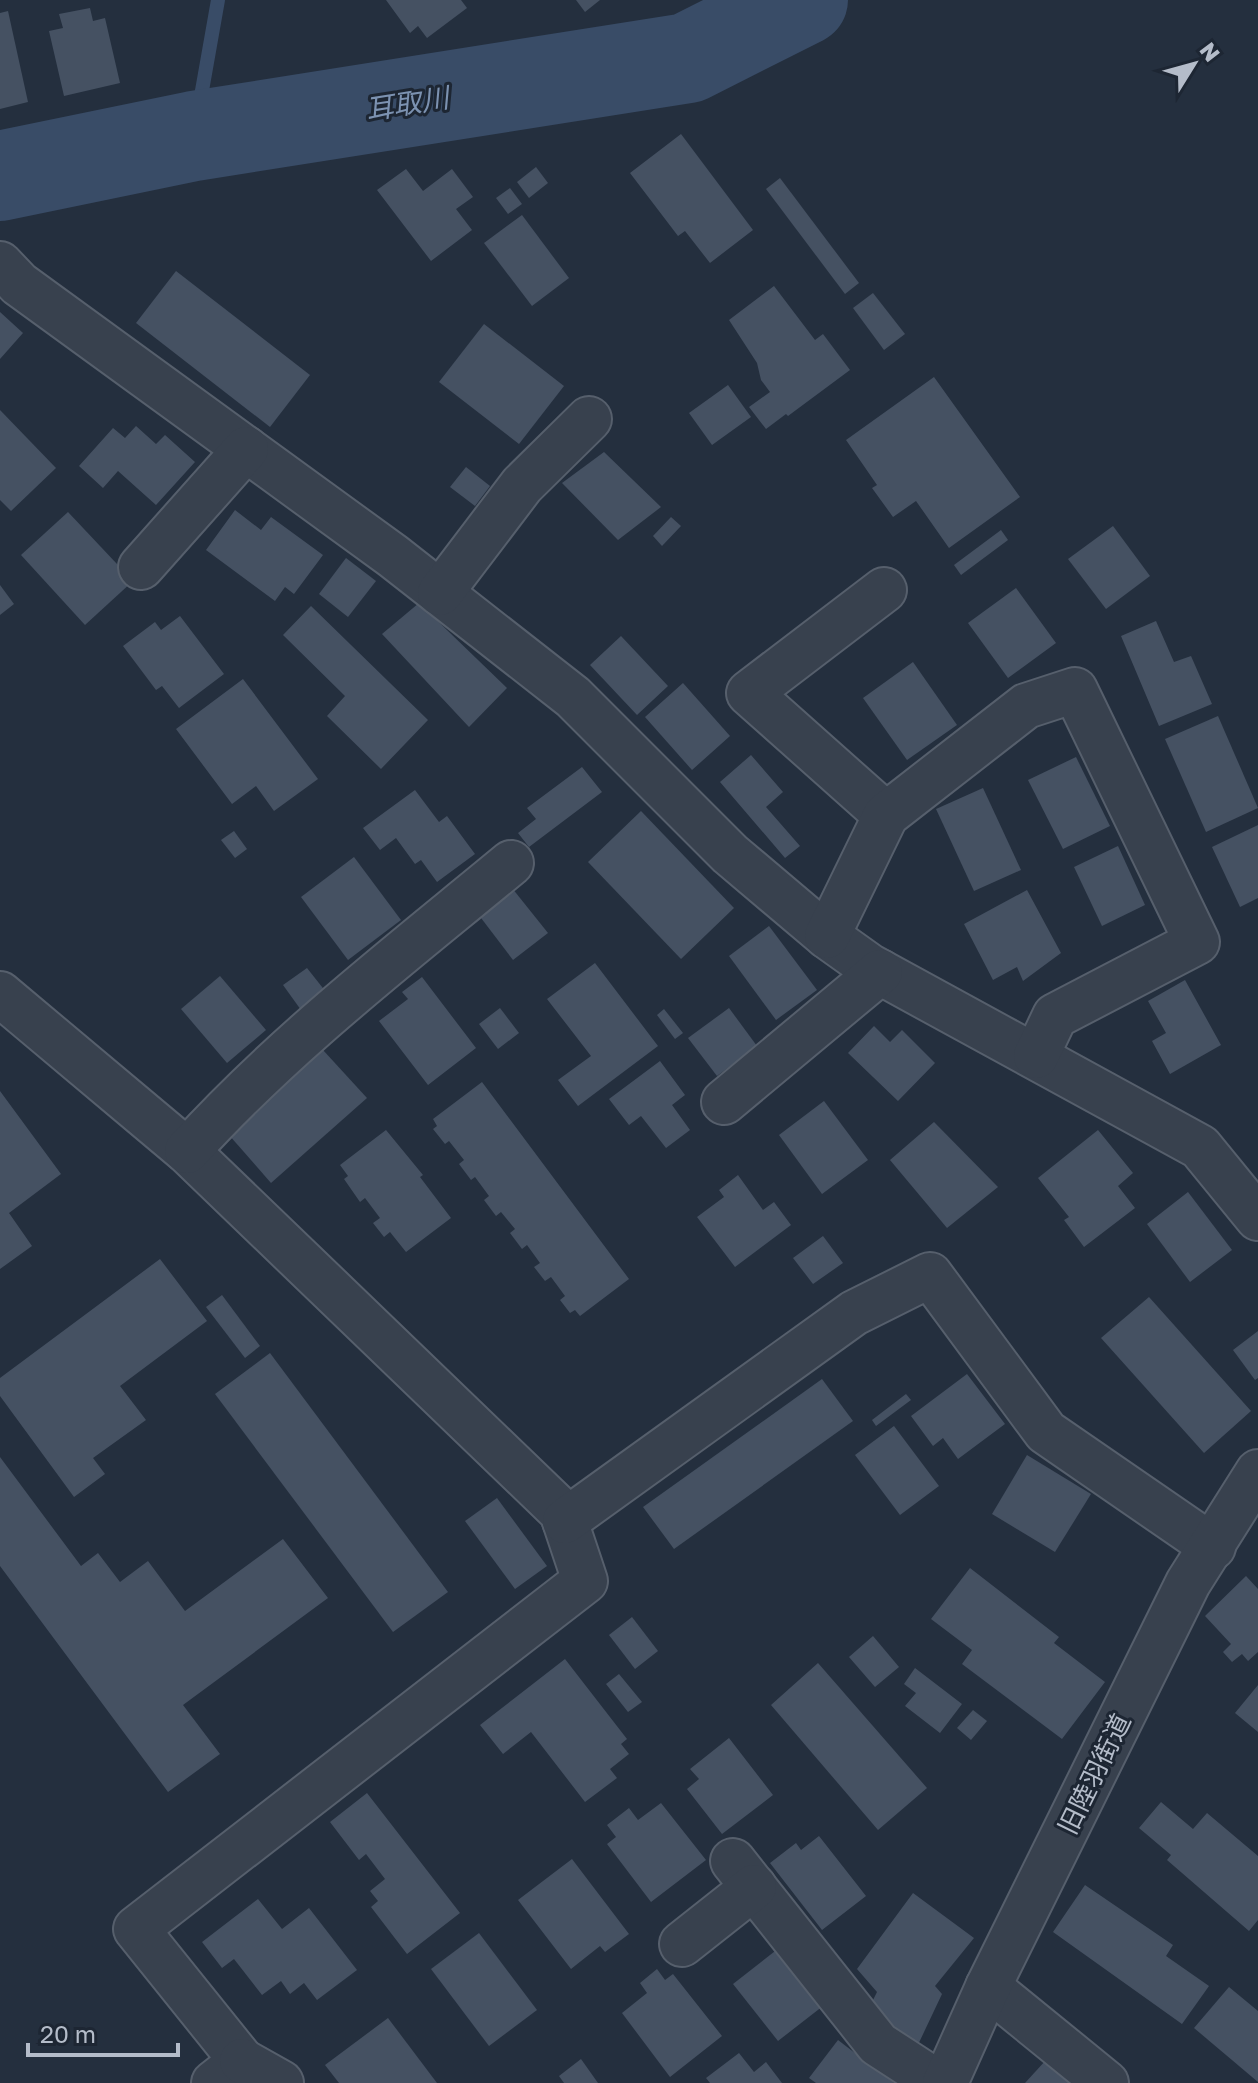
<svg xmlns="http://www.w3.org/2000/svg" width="1258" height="2083" viewBox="0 0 1258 2083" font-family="'Golos Text','Noto Sans JP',sans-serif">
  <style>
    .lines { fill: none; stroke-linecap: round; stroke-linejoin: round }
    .stream { stroke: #394c67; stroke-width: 14 }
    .river { stroke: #394c67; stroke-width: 90 }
    .building { fill: #455162 }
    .minor-casing { stroke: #565f6c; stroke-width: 48 }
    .minor { stroke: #38414e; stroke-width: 44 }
    .labels { text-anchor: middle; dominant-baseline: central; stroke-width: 6; stroke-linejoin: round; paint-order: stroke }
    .street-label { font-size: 26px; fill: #b4bcc9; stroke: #1d2633 }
    .water-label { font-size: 28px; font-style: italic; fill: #7c92b1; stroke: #1d2633 }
  </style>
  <rect width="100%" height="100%" fill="#242f3e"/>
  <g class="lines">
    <path class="stream" d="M194,136l24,-136"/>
    <path class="river" d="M0,176l194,-40 494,-78 115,-58"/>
  </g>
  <g class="building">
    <path d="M386,0h75l6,8 -40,30 -9,-12 -8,7z"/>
    <path d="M576,0h24l-15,12z"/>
    <path d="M90,8l3,13 12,-3 15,65 -56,13 -15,-65 14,-3 -4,-14z"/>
    <path d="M8,11l20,91 -28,7v-96z"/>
    <path d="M681,134l72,96 -43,33 -25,-32 -7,5 -48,-63z"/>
    <path d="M536,167l12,16 -19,15 -12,-16z"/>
    <path d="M406,169l17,22 29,-22 21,28 -17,12 16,21 -41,31 -54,-71z"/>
    <path d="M780,178l79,105 -14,11 -79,-105z"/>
    <path d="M510,188l12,16 -14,10 -12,-16z"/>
    <path d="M522,215l47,63 -37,28 -48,-63z"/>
    <path d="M176,271l134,104 -40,52 -134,-104z"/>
    <path d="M774,286l41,54 8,-6 27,36 -62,46 -2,-2 -20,15 -17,-22 21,-15 -9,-12 -4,-17 -28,-43z"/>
    <path d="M873,293l32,41 -21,16 -31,-42z"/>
    <path d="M0,312l23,21 -23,26z"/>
    <path d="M484,324l80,62 -45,58 -80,-62z"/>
    <path d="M934,377l86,120 -71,51 -33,-47 -23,16 -21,-29 5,-3 -31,-45z"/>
    <path d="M728,385l23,32 -39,28 -23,-32z"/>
    <path d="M0,410l56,58 -45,43 -11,-11z"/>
    <path d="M136,426l20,18 9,-9 30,27 -39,43 -38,-34 -15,17 -24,-22 34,-38 12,10z"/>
    <path d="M604,452l57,55 -43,33 -56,-57z"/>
    <path d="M466,467l24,19 -15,20 -25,-19z"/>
    <path d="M235,510l26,20 10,-13 52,38 -29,39 -9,-7 -10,14 -69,-51z"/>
    <path d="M68,512l65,69 -48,44 -64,-70z"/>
    <path d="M671,517l10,9 -19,20 -9,-10z"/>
    <path d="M1113,526l37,50 -44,33 -38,-50z"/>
    <path d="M1001,530l7,10 -47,35 -7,-10z"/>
    <path d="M346,558l30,23 -28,36 -29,-23z"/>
    <path d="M0,585l14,19 -14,11z"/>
    <path d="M1016,588l40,55 -48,35 -40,-55z"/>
    <path d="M419,603l88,85 -38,39 -87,-93z"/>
    <path d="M311,606l117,114 -47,49 -54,-53 18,-20 -62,-61z"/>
    <path d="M180,616l44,58 -45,34 -17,-22 -6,4 -33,-44 32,-24 6,8z"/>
    <path d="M1156,621l18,41 17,-6 21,48 -53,22 -38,-90z"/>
    <path d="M621,636l47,50 -31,29 -47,-50z"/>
    <path d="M913,662l44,63 -50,35 -44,-62z"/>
    <path d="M243,679l75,100 -44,32 -18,-25 -24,18 -56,-75z"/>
    <path d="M683,683l47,53 -38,34 -47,-53z"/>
    <path d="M1218,716l40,92 -52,24 -41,-93z"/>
    <path d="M751,755l32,37 -17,15 34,39 -15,12 -65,-76z"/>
    <path d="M1076,757l34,69 -47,23 -35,-69z"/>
    <path d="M582,767l20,25 -73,55 -11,-14 18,-14 -9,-11z"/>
    <path d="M983,788l38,82 -47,21 -38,-82z"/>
    <path d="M415,790l24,32 8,-6 28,38 -38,28 -16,-22 -6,4 -19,-26 -16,12 -17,-22z"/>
    <path d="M641,811l93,97 -53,51 -93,-97z"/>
    <path d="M1258,825v73l-18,9 -28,-60z"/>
    <path d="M234,831l13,18 -12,9 -14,-18z"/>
    <path d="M1118,846l27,59 -43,21 -28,-59z"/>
    <path d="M354,857l47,63 -53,40 -47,-63z"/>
    <path d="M512,888l36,45 -35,27 -35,-46z"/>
    <path d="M1027,890l34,63 -38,28 -6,-14 -24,13 -29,-56z"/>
    <path d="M769,926l48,64 -41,30 -47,-64z"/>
    <path d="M595,963l63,83 -80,60 -20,-26 33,-24 -44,-57z"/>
    <path d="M307,968l19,24 -25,18 -18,-25z"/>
    <path d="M220,976l46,54 -39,33 -46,-54z"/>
    <path d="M422,977l54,71 -48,37 -49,-64 29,-22 -6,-7z"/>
    <path d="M1185,980l36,65 -51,29 -18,-33 14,-8 -18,-32z"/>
    <path d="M500,1008l19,25 -21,16 -19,-25z"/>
    <path d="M729,1008l28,38 -40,30 -29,-38z"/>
    <path d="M664,1009l19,24 -8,6 -18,-24z"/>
    <path d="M874,1026l16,16 12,-12 33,33 -37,38 -50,-48z"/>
    <path d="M323,1050l44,48 -96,85 -42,-48z"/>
    <path d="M660,1061l25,34 -13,10 18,25 -24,18 -25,-32 -12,9 -20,-26z"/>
    <path d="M482,1082l147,197 -49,37 -5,-6 -5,3 -10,-13 5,-4 -14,-19 -6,4 -11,-14 6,-4 -13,-18 -5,4 -12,-16 5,-4 -14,-17 -5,4 -12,-16 5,-4 -14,-19 -4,3 -12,-16 5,-4 -15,-19 -4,3 -12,-15 4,-3 -4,-7z"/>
    <path d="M0,1091l61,83 -52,39 23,33 -32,23z"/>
    <path d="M824,1101l44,59 -46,34 -43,-59z"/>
    <path d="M934,1122l64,65 -51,41 -57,-68z"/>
    <path d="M386,1130l37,45 -3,2 31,41 -45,34 -16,-20 -6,5 -11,-14 7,-5 -15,-20 -5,4 -16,-23 4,-3 -8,-11z"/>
    <path d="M1098,1130l35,43 -15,13 17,22 -51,39 -20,-27 5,-3 -31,-39z"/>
    <path d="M738,1175l25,35 11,-8 17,23 -56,42 -38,-50 27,-20 -5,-7z"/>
    <path d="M1188,1192l44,58 -42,32 -43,-58z"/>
    <path d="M823,1236l20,27 -30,21 -20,-26z"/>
    <path d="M160,1259l47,62 -87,65 26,34 -53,38 12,16 -31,23 -74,-101v-18z"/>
    <path d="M222,1295l38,51 -15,12 -39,-51z"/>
    <path d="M1149,1297l102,114 -47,42 -103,-115z"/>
    <path d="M1258,1331v47l-3,2 -22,-30z"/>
    <path d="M270,1353l178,239 -55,40 -178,-238z"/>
    <path d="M967,1374l38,50 -47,35 -15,-21 -10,8 -22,-30z"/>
    <path d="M822,1379l31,42 -179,128 -31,-42z"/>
    <path d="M906,1394l5,6 -35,26 -4,-6z"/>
    <path d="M894,1426l45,60 -39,29 -45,-60z"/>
    <path d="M1027,1455l64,39 -36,58 -63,-38z"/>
    <path d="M0,1457l81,109 17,-13 22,29 28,-21 37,50 98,-72 45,59 -145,107 37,49 -52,38 -168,-226z"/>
    <path d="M497,1498l50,68 -32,23 -50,-68z"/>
    <path d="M970,1568l89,69 -5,6 51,39 -43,57 -100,-75 10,-14 -41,-31z"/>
    <path d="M1246,1576l12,13v63l-10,9 -6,-7 -10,8 -9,-10 8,-8 -26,-28z"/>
    <path d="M632,1617l26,34 -23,18 -26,-34z"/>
    <path d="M873,1636l26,31 -24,20 -26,-30z"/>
    <path d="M565,1659l62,80 -6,5 8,10 -19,15 7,9 -32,24 -54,-70 -28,22 -23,-29z"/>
    <path d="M818,1663l109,125 -49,42 -107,-125z"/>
    <path d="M915,1668l47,36 -22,29 -35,-27 11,-13 -12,-9z"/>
    <path d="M619,1674l23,28 -14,10 -22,-28z"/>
    <path d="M1258,1685v47l-23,-19z"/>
    <path d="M973,1710l14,11 -16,19 -14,-12z"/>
    <path d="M729,1738l44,57 -51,39 -35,-45 12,-10 -9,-10z"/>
    <path d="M367,1793l93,120 -53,41 -36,-47 7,-6 -8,-10 15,-12 -19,-25 -7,6 -29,-38z"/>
    <path d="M1161,1802l32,27 14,-16 51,43v64l-9,11 -82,-71 4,-5 -32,-27z"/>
    <path d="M661,1803l45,57 -55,42 -44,-58 9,-7 -9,-12 22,-17 9,12z"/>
    <path d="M819,1836l47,60 -44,34 -52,-67 26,-20 5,7z"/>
    <path d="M572,1859l57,75 -24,18 -5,-6 -29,23 -53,-69z"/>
    <path d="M1085,1885l88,60 -7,11 43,30 -27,38 -129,-92z"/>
    <path d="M913,1893l61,45 -39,48 7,8 -26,55 -45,-45 6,-12 -20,-23z"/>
    <path d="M258,1899l24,30 27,-21 48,62 -40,30 -13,-17 -14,11 -9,-13 -19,14 -28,-36 -12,9 -20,-26z"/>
    <path d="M479,1933l58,77 -48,36 -58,-77z"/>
    <path d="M779,1948l44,58 -45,35 -45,-57z"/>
    <path d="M657,1969l8,11 8,-6 49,62 -52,41 -48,-64 25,-20 -7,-10z"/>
    <path d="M1229,1987l29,24v71l-64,-54z"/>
    <path d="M388,2018l49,65h-98l-14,-18z"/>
    <path d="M838,2040l56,43h-78l-7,-5z"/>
    <path d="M739,2053l15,19 12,-10 16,21h-72l-4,-5z"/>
    <path d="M581,2059l17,24h-34l-5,-7z"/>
    <path d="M1046,2060l25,23h-46z"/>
  </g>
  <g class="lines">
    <g class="minor-casing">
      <g id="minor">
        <path d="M0,264l19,20 374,272 180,141 157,157 97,82 42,30 331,181 58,71"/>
        <path d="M141,567l105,-118"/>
        <path d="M884,590l-135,103 137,122"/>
        <path d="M440,593l82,-108 67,-66"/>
        <path d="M827,936l59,-121 140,-109 49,-16 122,252 -142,74 -19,40"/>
        <path d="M0,994l187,157 375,361 23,69 -449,348 106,132 -28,22"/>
        <path d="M724,1102l156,-130"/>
        <path d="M187,1151c97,-107 213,-196 324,-288"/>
        <path d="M565,1521l289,-208 76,-38 116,157 167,115"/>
        <path d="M733,1861l145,183 60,39"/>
        <path d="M682,1944l72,-57"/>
        <path d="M988,1987l118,96"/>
        <path d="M242,2061l39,22"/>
        <path d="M945,2083l43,-96 200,-404 70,-111"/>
      </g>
    </g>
    <use href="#minor" class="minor"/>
  </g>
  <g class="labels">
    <g class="street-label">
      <text transform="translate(1094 1774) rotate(-64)">旧陸羽街道</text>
    </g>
    <g class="water-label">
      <text transform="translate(407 103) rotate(-9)">耳取川</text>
    </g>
  </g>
  <g transform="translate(1194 64) rotate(53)" stroke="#1d2633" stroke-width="6" paint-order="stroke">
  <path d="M0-6L14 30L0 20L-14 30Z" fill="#b4bcc9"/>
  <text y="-12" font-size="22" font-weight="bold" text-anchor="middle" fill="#b4bcc9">N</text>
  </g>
  <path d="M28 2043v12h150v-12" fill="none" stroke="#b4bcc9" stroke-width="4"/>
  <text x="40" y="2043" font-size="24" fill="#b4bcc9" stroke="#1d2633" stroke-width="6" paint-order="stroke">20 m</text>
</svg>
